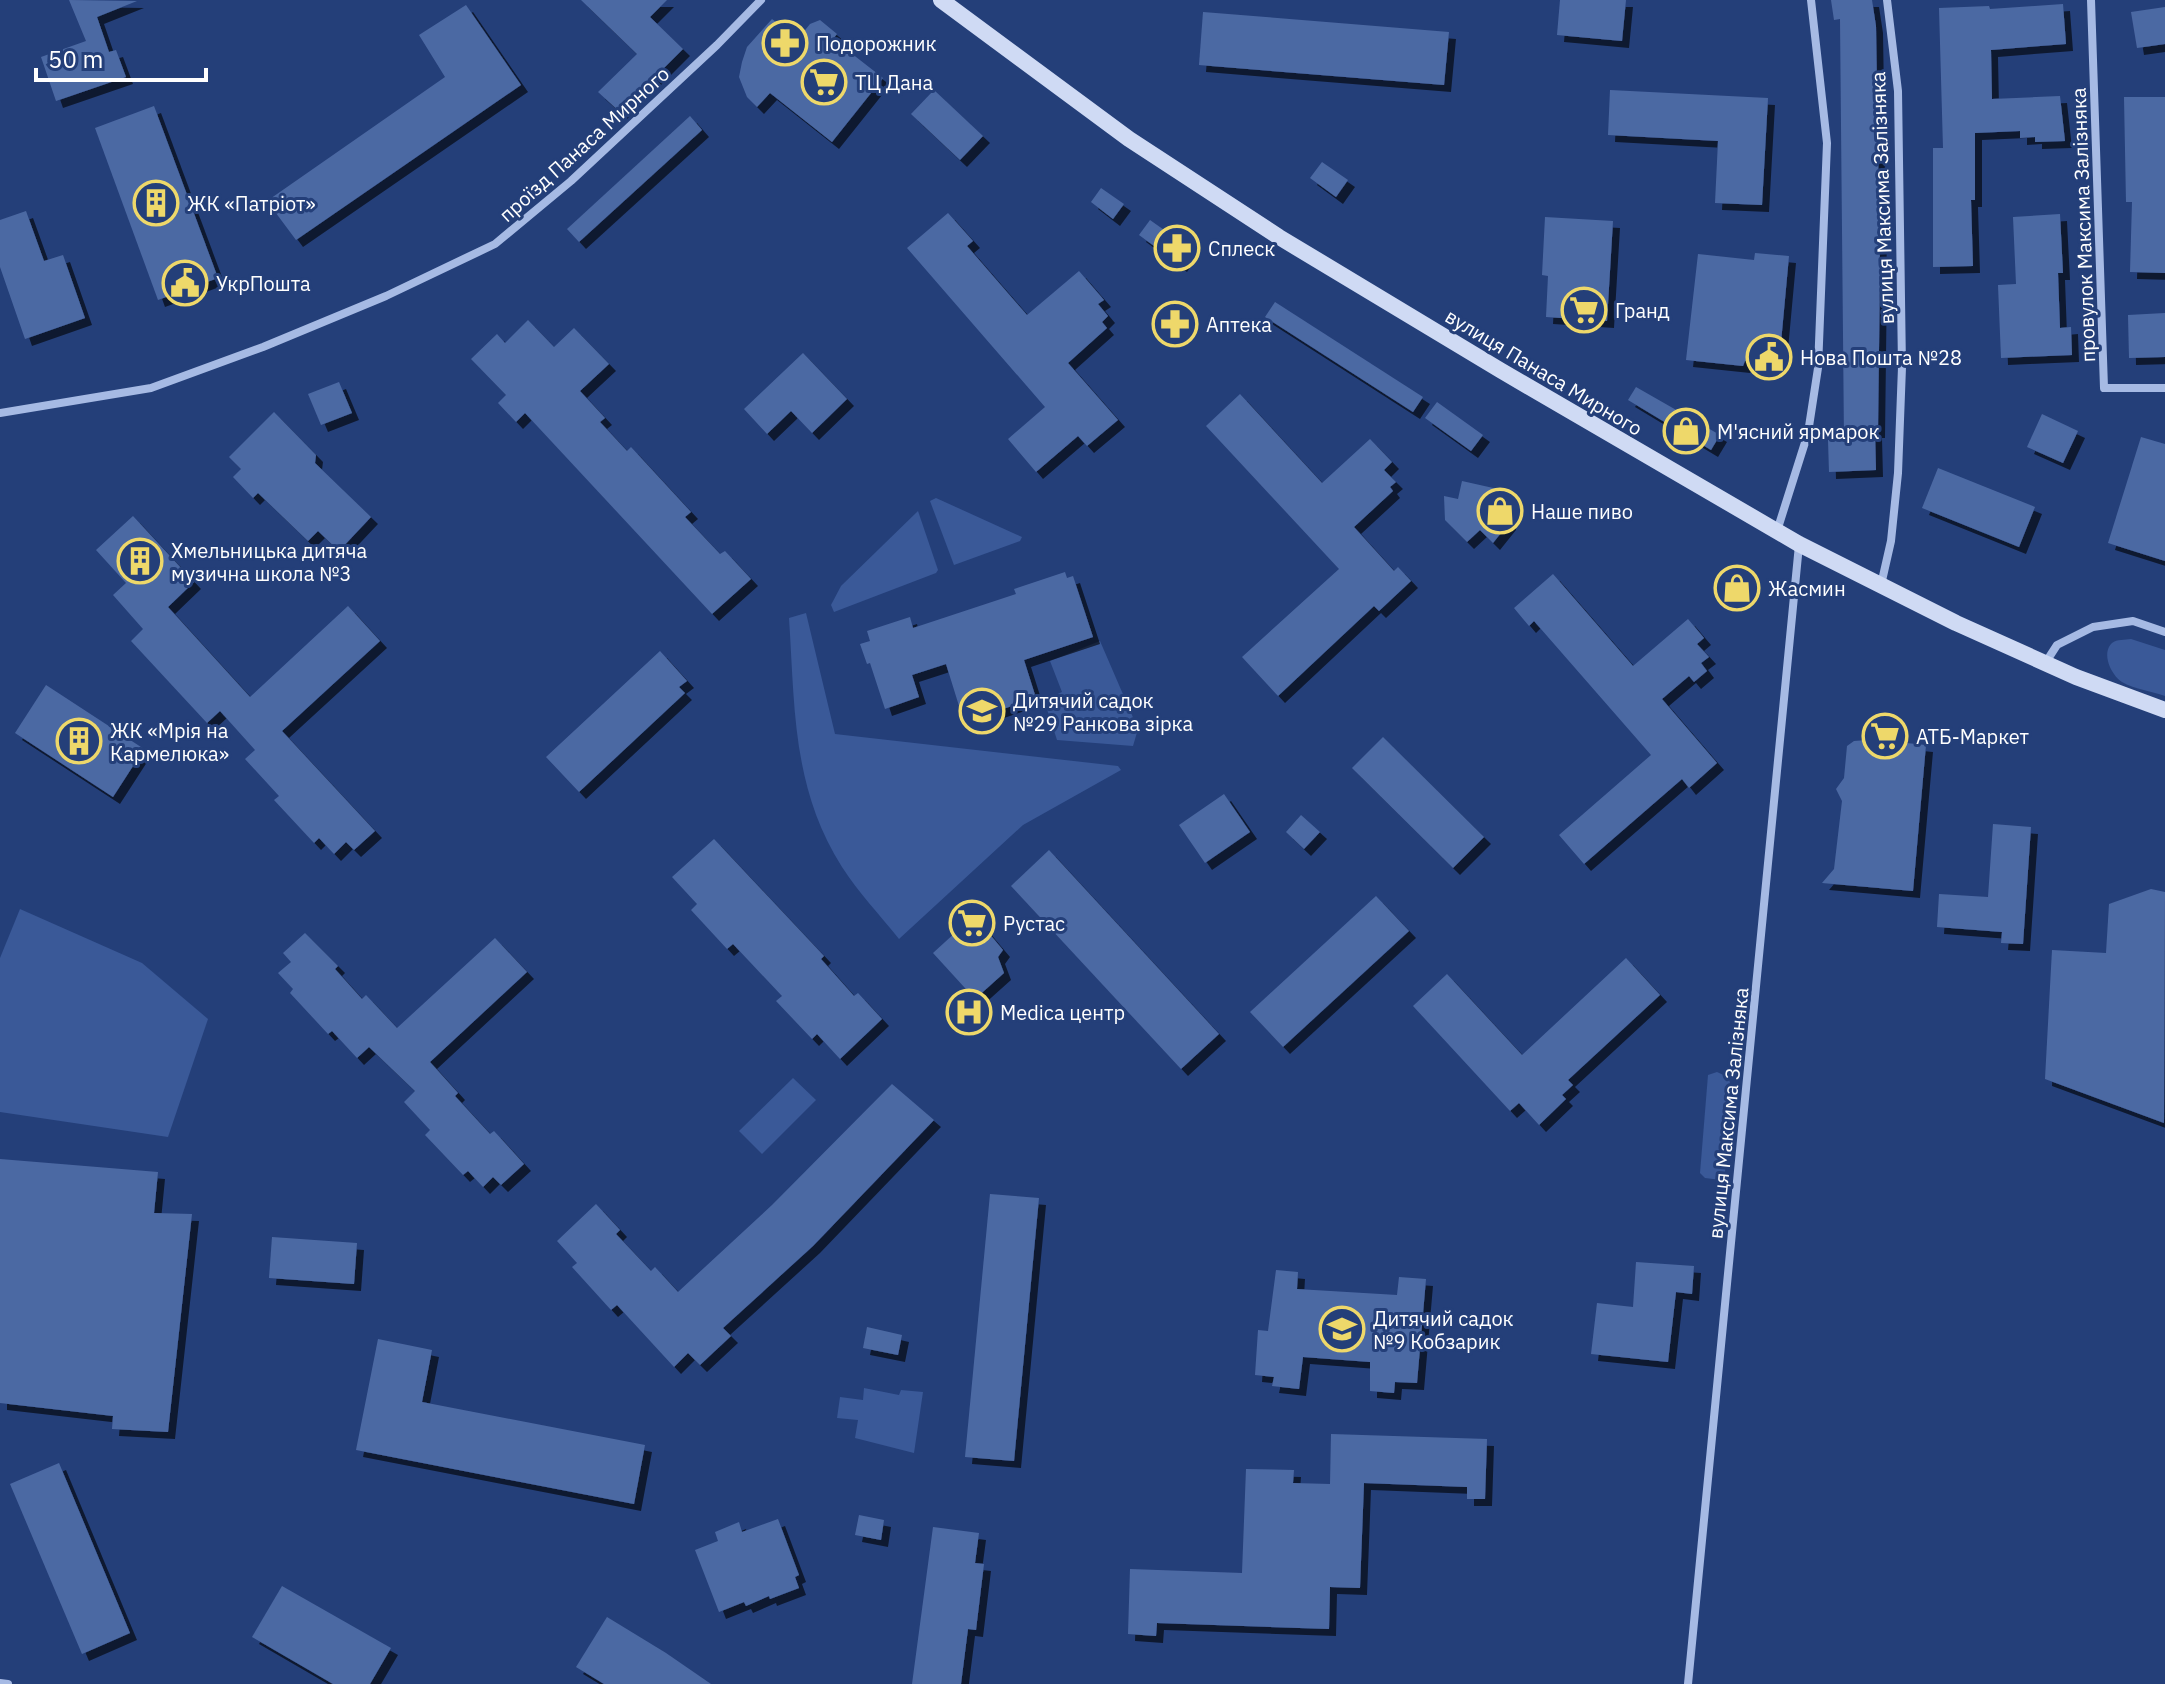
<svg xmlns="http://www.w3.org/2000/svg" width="2165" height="1684" viewBox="0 0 2165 1684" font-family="'IBM Plex Sans',sans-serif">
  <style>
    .green { fill: #3a5998 }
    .building { fill: #4c69a3; filter: url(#shadow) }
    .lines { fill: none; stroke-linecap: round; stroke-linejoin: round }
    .minor { stroke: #a6bae4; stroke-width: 8 }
    .secondary { stroke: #cfdaf4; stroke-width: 16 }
    .labels { text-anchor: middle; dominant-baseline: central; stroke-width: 6; stroke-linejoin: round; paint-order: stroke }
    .poi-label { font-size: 20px; fill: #fff; stroke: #243f79; text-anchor: start }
    .street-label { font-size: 20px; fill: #fff; stroke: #243f79 }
  </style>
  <defs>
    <filter id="shadow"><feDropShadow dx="7" dy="7" stdDeviation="0" flood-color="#0009"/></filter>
  </defs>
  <rect width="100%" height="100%" fill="#243f79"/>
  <g class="green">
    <path d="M936,498l86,39 -2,4 -66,24 -24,-64z"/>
    <path d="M918,511l20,59 -2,3 -102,39 -3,-7 10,-19z"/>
    <path d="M806,613l29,121 283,32 3,4 -98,55 -124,114c-19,-24 -41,-47 -57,-72 -50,-79 -47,-159 -53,-249z"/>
    <path d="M2131,639l34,11v46c-14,-5 -31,-7 -43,-14 -11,-7 -21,-29 -10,-39 5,-4 13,-3 19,-4z"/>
    <path d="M1100,641l38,88 -5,17 -76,-6 -13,-40 18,-8 -12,-31z"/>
    <path d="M20,909l122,54 66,56 -40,118 -168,-25v-154z"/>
    <path d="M1717,1072l11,5 4,11 -7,84 -4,8 -16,-2 -5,-5 8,-98z"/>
    <path d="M793,1078l23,22 -54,54 -23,-23z"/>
    <path d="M864,1388l35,7 2,-5 22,2 -9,61 -59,-15 3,-18 -21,-2 3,-21 23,3z"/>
  </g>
  <g class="building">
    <path d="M69,0l68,1 -40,16 12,35 7,-2 10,27 -70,24 -15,-44 45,-16z"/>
    <path d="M581,0h86l-17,17 33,32 -63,63 -22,-20 39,-38z"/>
    <path d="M1560,0h66l-4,41 -65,-6z"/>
    <path d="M1831,0h41l4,26 4,243 -2,162h-3l1,39 -47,2 -1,-32h16l-4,-421 -6,1z"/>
    <path d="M2063,4l3,40 -75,6 1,49 68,-3 5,45 -30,1v-5l-15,1v-7l-45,2v67h-4l2,66 -40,1v-119h10l-4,-140 50,-2 1,3z"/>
    <path d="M466,5l55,80 -225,155 -29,-39 178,-124 -26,-42z"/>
    <path d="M2165,7v37l-28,4 -6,-36z"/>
    <path d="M1203,12l246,20 -5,53 -245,-20z"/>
    <path d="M772,19l26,20 12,-15 10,-4 17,14 -4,5 50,39 -51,64 -62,-49 -13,14 -10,-10 -8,-20 3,-15 5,-15z"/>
    <path d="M934,90l49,46 -23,24 -49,-46z"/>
    <path d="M1610,90l158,8 -6,107 -47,-2 3,-62 -110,-6z"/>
    <path d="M2124,97h41v176l-35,-1 2,-70h-6z"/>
    <path d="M154,106l64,172 -60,22 -63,-172z"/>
    <path d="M690,116l12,14 -123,112 -12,-13z"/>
    <path d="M1322,162l26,18 -12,17 -26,-19z"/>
    <path d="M1101,188l23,16 -11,15 -22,-17z"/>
    <path d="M26,211l18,50 19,-6 22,63 -60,21 -25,-72v-47z"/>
    <path d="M948,213l25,28 -6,5 60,69 52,-44 25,29 -6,4 10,12 -6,6 5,6 -39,35 50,57 -31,26 -9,-10 -42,36 -28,-33 37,-32 -138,-159z"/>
    <path d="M2060,214l3,59h-5l2,55 11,-1 1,28 -71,3 -3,-73 18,-1 -3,-67z"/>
    <path d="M1545,217l68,4 -6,100 -61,-4 2,-41 -6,-1z"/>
    <path d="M1150,220l41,29 -11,16 -41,-30z"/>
    <path d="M1755,253l34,3 -10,108 -34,-3 -2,5 -57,-6 12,-106 56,6z"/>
    <path d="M1275,302l148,95 -10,15 -148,-95z"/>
    <path d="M2165,313v44l-36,1 -1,-43z"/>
    <path d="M528,320l26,27 20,-19 35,36 -29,27 25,27 -5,4 27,29 4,-4 60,65 -6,5 35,37 5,-3 26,28 -39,35 -187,-201 -9,9 -18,-19 8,-8 -35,-36 26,-25 8,9z"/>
    <path d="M803,353l44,46 -35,34 -21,-22 -24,23 -23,-25z"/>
    <path d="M339,382l13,31 -31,12 -13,-31z"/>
    <path d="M1636,387l84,48 -9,15 -83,-50z"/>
    <path d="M1240,394l82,89 48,-44 22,23 -8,8 12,12 -6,5 3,4 -39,36 40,44 4,-4 13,14 -32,30 -5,-5 -96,90 -36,-39 97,-88 -133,-143z"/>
    <path d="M1437,402l46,33 -12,16 -46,-33z"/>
    <path d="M274,412l42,43 -1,8 56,54 -32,34 -21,-20 -10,10 -50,-48 -5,5 -20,-21 8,-8 -12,-12z"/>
    <path d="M2042,414l36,17 -15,32 -36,-16z"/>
    <path d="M2141,437l24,7v117l-57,-18z"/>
    <path d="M1938,468l97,39 -16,40 -97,-39z"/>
    <path d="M1462,481l49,11 -2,31 -16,20 -13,-13 -13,12 -22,-22 -1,-24 14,3z"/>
    <path d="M133,516l61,66 -26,25 82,90 98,-91 32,35 -98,90 93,100 -21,19 -8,-8 -12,12 -15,-16 -5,5 -40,-43 5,-4 -34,-37 10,-9 -35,-39 -13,12 -76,-82 12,-12 -30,-34 13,-12 -30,-33z"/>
    <path d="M1065,572l2,6 6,-2 20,61 -69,23 12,38 -72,24 -18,-58 -34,11 7,22 -34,12 -15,-46 -3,1 -7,-20 10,-3 -3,-10 43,-14 3,11 103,-34 -2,-5z"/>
    <path d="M1553,574l80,92 55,-47 16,19 -7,6 12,13 -8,6 6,8 -13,11 -5,-6 -27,23 55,64 -28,25 -7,-9 -98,85 -25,-29 92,-80 -117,-134 -5,5 -15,-18z"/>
    <path d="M660,651l27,30 -8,6 6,6 -106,99 -33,-35z"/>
    <path d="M46,685l98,64 -31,48 -98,-64z"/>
    <path d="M1885,732l10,2 11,9 20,2 -13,146 -91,-8 12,-14 8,-68 -6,-12 8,-11 3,-32 7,-5 14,-1z"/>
    <path d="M1383,737l101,100 -31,31 -101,-100z"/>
    <path d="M1224,794l26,38 -45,31 -26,-38z"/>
    <path d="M1301,815l19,17 -16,17 -18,-17z"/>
    <path d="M1993,824l38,3 -8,117 -22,-1 1,-11 -65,-5 2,-33 49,3z"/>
    <path d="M714,839l110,117 -3,3 33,37 4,-3 24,26 -42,40 -23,-25 -5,5 -36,-38 6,-5 -49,-52 -6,5 -36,-39 6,-6 -25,-27z"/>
    <path d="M1049,850l170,184 -38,35 -170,-183z"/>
    <path d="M2151,889l14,3 -1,231 -119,-44 7,-129 54,3 3,-49z"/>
    <path d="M1376,896l33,35 -126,116 -33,-35z"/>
    <path d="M977,919l26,31 -5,7 6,16 -29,26 -42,-46 35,-32z"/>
    <path d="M305,933l33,33 -3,3 27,30 4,-4 31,33 98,-90 32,34 -97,90 28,31 -3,3 35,38 4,-3 30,33 -23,21 -8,-8 -10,10 -15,-16 -5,4 -38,-40 5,-5 -26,-28 11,-11 -46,-44 -12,11 -25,-27 -4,3 -38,-41 3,-4 -15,-16 13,-11 -8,-9z"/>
    <path d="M1626,958l34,37 -92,85 5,5 -11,10 4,4 -27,26 -20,-22 -9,8 -97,-105 34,-32 75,81z"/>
    <path d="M892,1084l42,36 -121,126 -90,82 8,8 -31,29 -12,-12 -14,14 -57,-62 -6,5 -39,-43 5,-4 -20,-22 39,-37 24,26 -4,4 35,37 4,-4 23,25 94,-87z"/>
    <path d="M0,1159l158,13 -4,41 38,1 -24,218 -56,-3 1,-13 -113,-13z"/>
    <path d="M990,1194l49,4 -25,263 -49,-4z"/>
    <path d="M272,1237l85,6 -3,41 -85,-6z"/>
    <path d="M1636,1262l58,4 -2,28 -16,-2 -8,70 -77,-8 6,-51 36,4z"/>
    <path d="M1276,1270l22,2 -1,17 100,6 2,-18 27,2 -9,104 -22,-1 -1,11 -24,-2v-29l-67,-5 -4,32 -27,-3 2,-9 -19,-2 3,-45 10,1z"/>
    <path d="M867,1327l35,8 -4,20 -35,-7z"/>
    <path d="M378,1339l54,11 -10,52 223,43 -11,59 -278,-54z"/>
    <path d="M1331,1434l156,5 -2,60h-18v-12l-103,-4 -4,105 -30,-1 -1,42 -172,-6 -1,13 -28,-2 2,-65 112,4 4,-104 48,1 -1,13 37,1z"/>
    <path d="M59,1463l71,170 -48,21 -72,-170z"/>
    <path d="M859,1515l25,5 -3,20 -26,-5z"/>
    <path d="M778,1519l21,56 -4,2 4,11 -29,11 -1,-3 -23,10 -2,-4 -25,10 -24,-62 23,-9 -3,-9 24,-10 3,10z"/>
    <path d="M933,1527l46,6 -4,30 9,1 -8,66 -8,-1 -7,55h-49z"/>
    <path d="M282,1586l109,62 -21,36h-37l-81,-47z"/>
    <path d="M607,1617l59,36 45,31h-107l-28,-17z"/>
  </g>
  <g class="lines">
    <g class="minor">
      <path d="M2091,0l13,388h61"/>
      <path d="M0,413l151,-25 112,-41 123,-51 109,-52 76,-63 146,-136 44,-45"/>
      <path d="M1777,531l31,-98 10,-65 9,-225 -16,-143"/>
      <path d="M1881,585l10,-44 7,-68 4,-106 -4,-276 -11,-91"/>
      <path d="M2046,662l11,-17 36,-18 40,-6 32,11"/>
      <path d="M0,1683l8,1"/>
      <path d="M1688,1684l111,-1139"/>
    </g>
    <path class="secondary" d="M941,0l188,139 150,98 221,133 299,174 157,79 120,54 89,33"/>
  </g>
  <defs>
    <g id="pharmacy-ring" transform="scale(2.3)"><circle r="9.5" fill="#243f79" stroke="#eed86a" stroke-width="1.5"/><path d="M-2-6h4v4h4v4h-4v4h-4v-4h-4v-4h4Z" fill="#eed86a"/></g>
    <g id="supermarket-ring" transform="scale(2.3)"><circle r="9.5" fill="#243f79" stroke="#eed86a" stroke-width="1.5"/><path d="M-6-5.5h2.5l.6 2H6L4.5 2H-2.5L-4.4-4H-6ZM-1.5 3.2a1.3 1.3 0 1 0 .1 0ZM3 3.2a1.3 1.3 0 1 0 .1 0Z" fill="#eed86a"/></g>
    <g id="building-ring" transform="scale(2.3)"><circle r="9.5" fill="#243f79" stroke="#eed86a" stroke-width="1.5"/><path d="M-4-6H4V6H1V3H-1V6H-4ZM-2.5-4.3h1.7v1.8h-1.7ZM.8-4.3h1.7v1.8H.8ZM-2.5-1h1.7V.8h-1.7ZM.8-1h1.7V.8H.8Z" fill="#eed86a"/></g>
    <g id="civic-ring" transform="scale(2.3)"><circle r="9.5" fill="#243f79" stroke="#eed86a" stroke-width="1.5"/><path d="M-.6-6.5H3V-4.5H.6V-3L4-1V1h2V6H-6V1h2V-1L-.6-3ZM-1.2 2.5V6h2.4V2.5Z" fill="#eed86a"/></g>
    <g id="shop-ring" transform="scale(2.3)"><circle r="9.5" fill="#243f79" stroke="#eed86a" stroke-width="1.5"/><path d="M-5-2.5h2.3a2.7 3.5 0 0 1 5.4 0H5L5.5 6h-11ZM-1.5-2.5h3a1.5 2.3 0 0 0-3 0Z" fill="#eed86a"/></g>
    <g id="school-ring" transform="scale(2.3)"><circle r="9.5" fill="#243f79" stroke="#eed86a" stroke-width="1.5"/><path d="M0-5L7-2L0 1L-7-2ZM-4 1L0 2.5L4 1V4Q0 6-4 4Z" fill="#eed86a"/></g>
    <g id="hospital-ring" transform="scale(2.3)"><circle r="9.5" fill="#243f79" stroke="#eed86a" stroke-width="1.5"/><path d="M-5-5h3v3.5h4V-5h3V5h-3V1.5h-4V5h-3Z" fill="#eed86a"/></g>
  </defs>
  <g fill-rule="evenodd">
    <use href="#pharmacy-ring" x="785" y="43"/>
    <use href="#supermarket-ring" x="824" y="82"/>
    <use href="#building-ring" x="156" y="203"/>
    <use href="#pharmacy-ring" x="1177" y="248"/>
    <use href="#civic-ring" x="185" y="283"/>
    <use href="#supermarket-ring" x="1584" y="310"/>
    <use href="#pharmacy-ring" x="1175" y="324"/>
    <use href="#civic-ring" x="1769" y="357"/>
    <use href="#shop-ring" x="1686" y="431"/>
    <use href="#shop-ring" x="1500" y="511"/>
    <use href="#building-ring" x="140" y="561"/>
    <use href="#shop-ring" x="1737" y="588"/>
    <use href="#school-ring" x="982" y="711"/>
    <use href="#supermarket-ring" x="1885" y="736"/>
    <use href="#building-ring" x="79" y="741"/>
    <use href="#supermarket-ring" x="972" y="923"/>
    <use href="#hospital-ring" x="969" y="1012"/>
    <use href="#school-ring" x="1342" y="1329"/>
  </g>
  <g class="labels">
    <g class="poi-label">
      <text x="816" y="43">Подорожник</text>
      <text x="855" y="82">ТЦ Дана</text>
      <text x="187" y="203">ЖК «Патріот»</text>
      <text x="1208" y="248">Сплеск</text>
      <text x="216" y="283">УкрПошта</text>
      <text x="1615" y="310">Гранд</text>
      <text x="1206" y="324">Аптека</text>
      <text x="1800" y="357">Нова Пошта №28</text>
      <text x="1717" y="431">М'ясний ярмарок</text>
      <text x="1531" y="511">Наше пиво</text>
      <text x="171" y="550">Хмельницька дитяча<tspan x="171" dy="23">музична школа №3</tspan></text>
      <text x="1768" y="588">Жасмин</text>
      <text x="1013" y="700">Дитячий садок<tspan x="1013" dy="23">№29 Ранкова зірка</tspan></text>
      <text x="110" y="730">ЖК «Мрія на<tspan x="110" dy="23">Кармелюка»</tspan></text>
      <text x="1916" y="736">АТБ-Маркет</text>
      <text x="1003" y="923">Рустас</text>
      <text x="1000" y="1012">Medica центр</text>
      <text x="1373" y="1318">Дитячий садок<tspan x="1373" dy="23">№9 Кобзарик</tspan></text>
    </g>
    <g class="street-label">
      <text transform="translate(584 144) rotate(-42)">проїзд Панаса Мирного</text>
      <text transform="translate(1882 198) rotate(-92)">вулиця Максима Залізняка</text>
      <text transform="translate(2083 225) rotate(-92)">провулок Максима Залізняка</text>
      <text transform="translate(1544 372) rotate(31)">вулиця Панаса Мирного</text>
      <text transform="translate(1728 1113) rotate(-84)">вулиця Максима Залізняка</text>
    </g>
  </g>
  <path d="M36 68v12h170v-12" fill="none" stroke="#ffffff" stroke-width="4"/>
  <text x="48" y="68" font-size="24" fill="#ffffff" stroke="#243f79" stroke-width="6" paint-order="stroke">50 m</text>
</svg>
